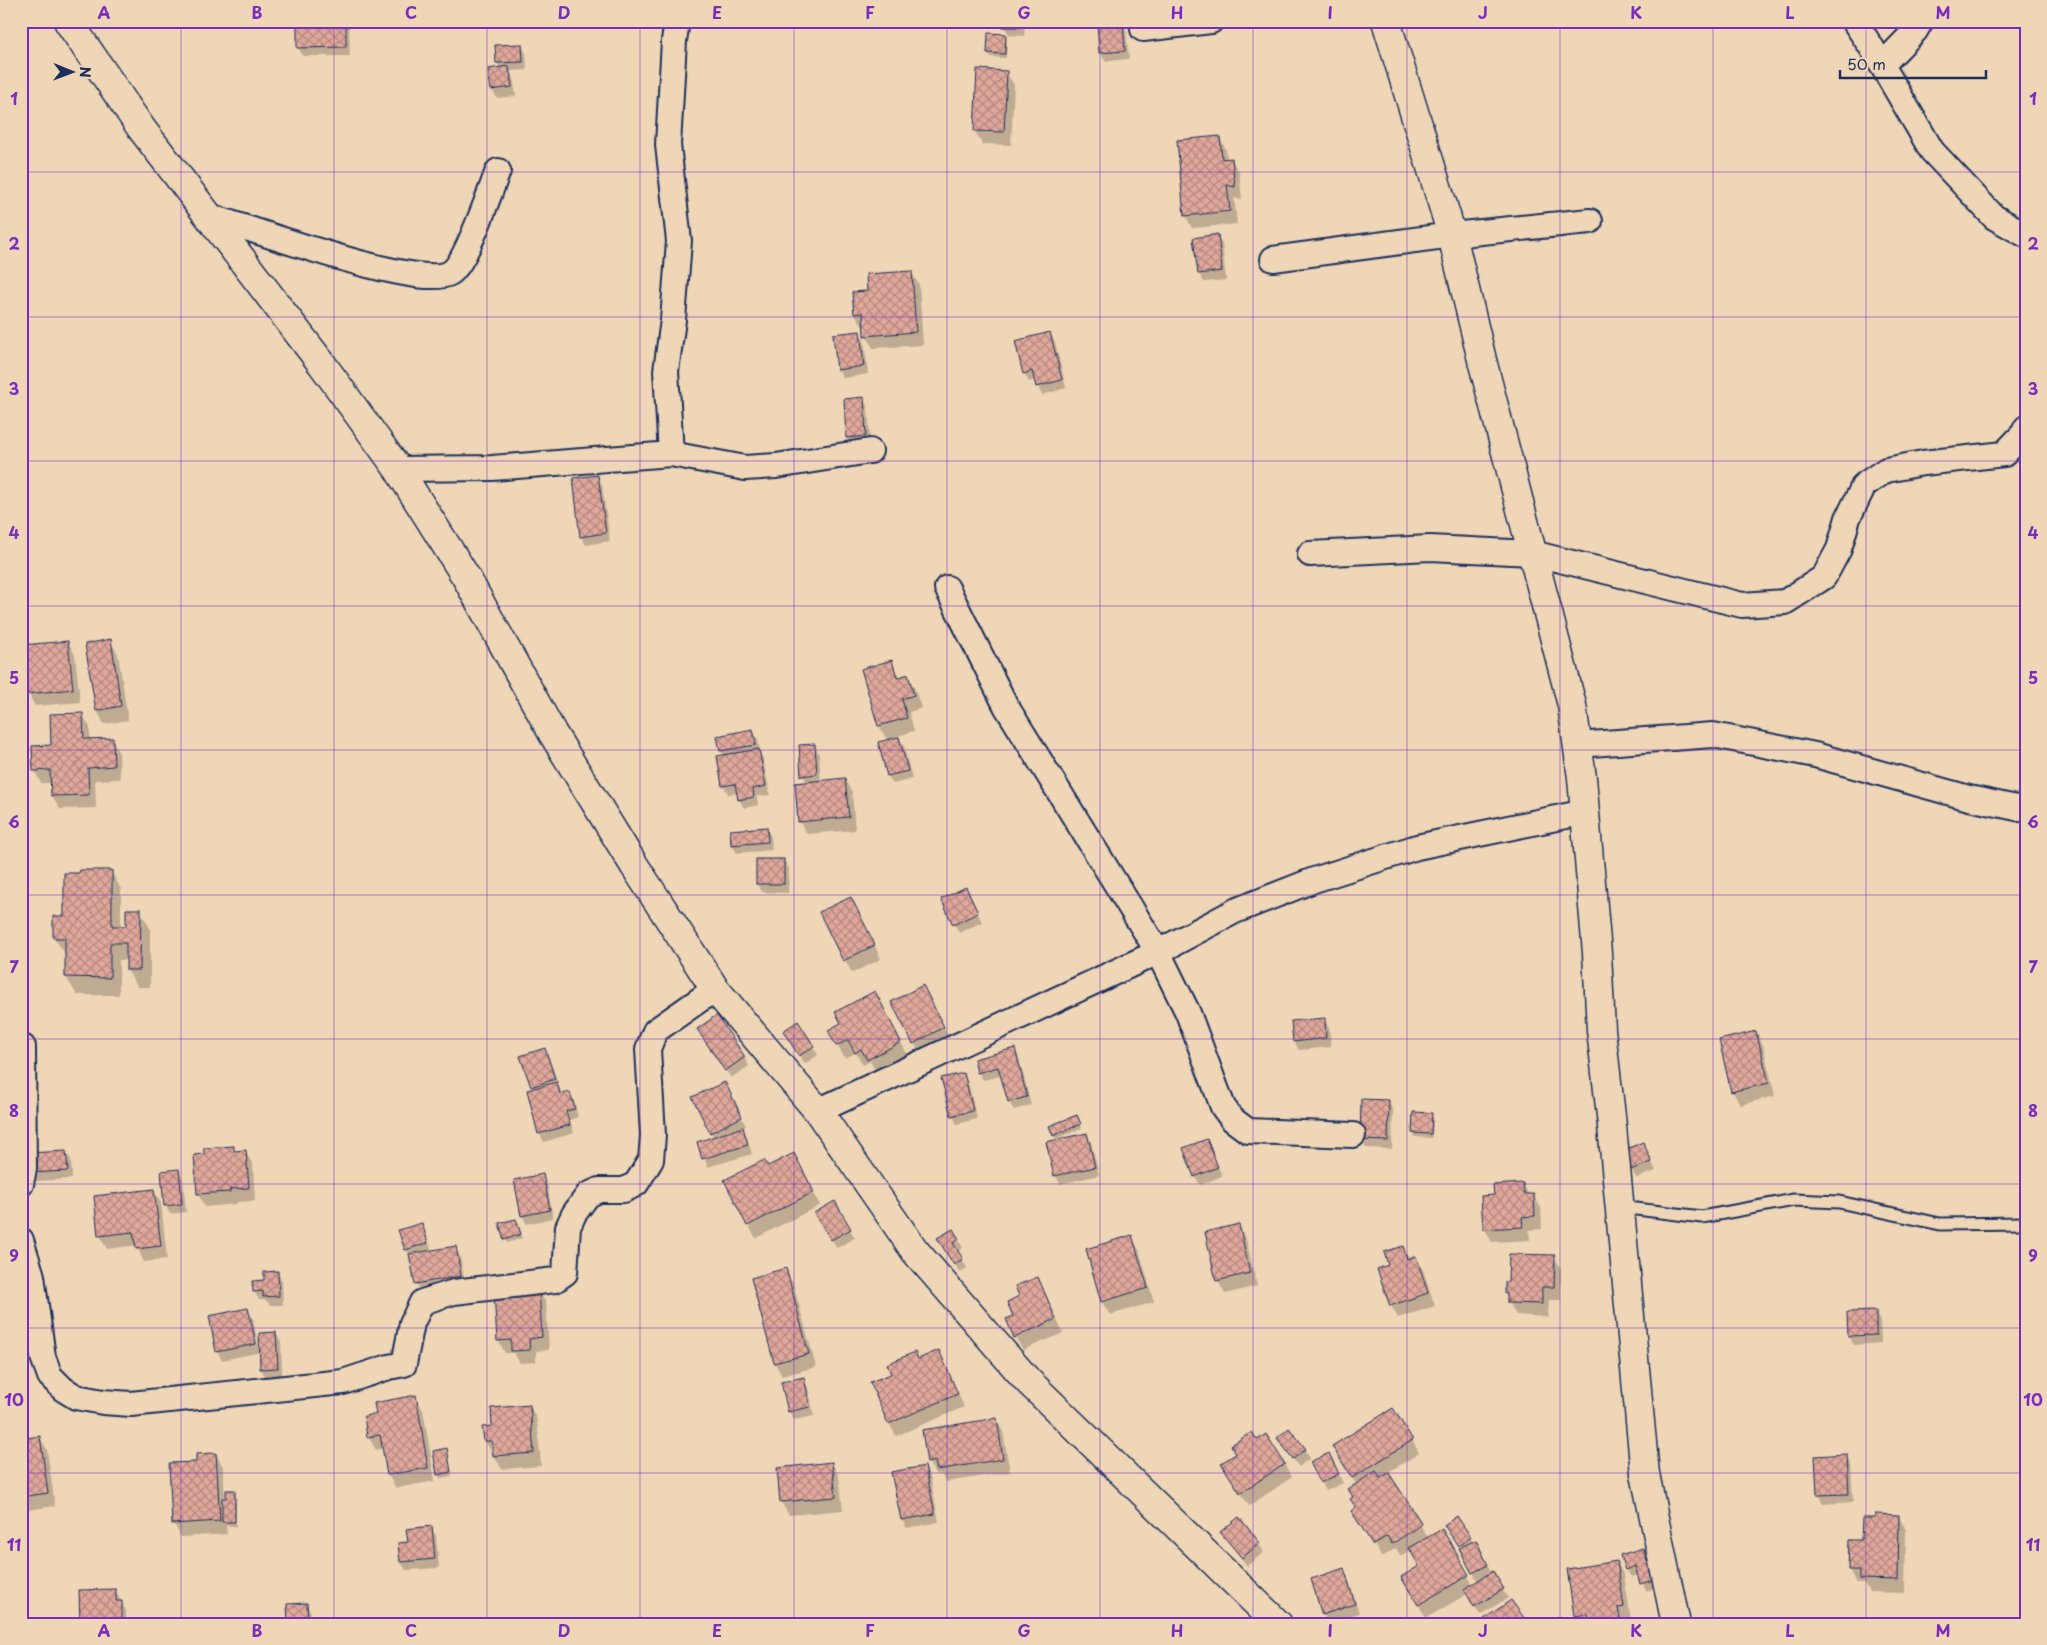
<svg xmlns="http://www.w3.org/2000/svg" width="2047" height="1645" viewBox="0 0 2047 1645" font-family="'Playpen Sans',sans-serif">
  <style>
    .shadow { fill: #0003 }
    .building { fill: url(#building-cross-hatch); stroke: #1b2f5e }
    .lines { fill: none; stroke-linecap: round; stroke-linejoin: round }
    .lane-casing { stroke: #1b2f5e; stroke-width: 15 }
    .street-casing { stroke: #1b2f5e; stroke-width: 28 }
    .secondary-casing { stroke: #1b2f5e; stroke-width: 31 }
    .lane { stroke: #eed6b6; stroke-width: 11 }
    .street { stroke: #eed6b6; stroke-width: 24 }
    .secondary { stroke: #eed6b6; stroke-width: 28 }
    .grid { fill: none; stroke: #7b2cbf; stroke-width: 1; stroke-opacity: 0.55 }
    .neatline { fill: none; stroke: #7b2cbf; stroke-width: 2 }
    .grid-label { font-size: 16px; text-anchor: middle; font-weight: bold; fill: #7b2cbf }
  </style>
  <defs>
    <pattern id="building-cross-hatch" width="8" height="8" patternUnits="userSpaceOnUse" patternTransform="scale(1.25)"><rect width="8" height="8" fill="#e0a79a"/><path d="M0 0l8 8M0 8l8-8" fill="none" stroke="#b58881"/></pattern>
  </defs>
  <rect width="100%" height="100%" fill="#eed6b6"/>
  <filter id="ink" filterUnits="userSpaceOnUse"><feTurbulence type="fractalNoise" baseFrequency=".02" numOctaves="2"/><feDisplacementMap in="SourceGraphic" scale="10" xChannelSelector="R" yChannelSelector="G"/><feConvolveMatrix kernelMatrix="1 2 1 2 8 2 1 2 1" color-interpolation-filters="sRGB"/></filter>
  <g filter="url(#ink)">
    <g class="shadow">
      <path d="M298,21h51l1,35h-47l-5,-9z"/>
      <path d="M1004,21h21l-1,15 -15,-1 -5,-9z"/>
      <path d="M1098,21h27l4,38 -24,2 -5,-9z"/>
      <path d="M1005,36l2,3 -1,19 -15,-1 -3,-4z"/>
      <path d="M521,45l5,8 1,17 -17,1 3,5 3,20 -19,2 -5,-8 9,-21 -4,-6z"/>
      <path d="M1006,72l8,13 -3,60 -29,-1 -7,-13z"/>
      <path d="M1219,137l7,13 1,9h4l8,13 3,28 -8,-2 3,26 -45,4 -7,-13z"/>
      <path d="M1217,236l5,8 4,36 -22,2 -5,-8 -4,-35z"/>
      <path d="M911,272l8,13 4,60 -50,3 -7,-13 -1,-9 -2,1 -8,-13 14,-22z"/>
      <path d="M859,332l5,8 4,34 -25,4 -5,-9z"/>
      <path d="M1050,333l5,9 11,46 -24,7 -7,-15 -6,2 -5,-9z"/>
      <path d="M863,399l5,8 2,37 -18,2 -5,-9z"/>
      <path d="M597,476l5,9 8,56 -24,4 -5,-9z"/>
      <path d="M110,641l8,13 10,66 -24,4 -7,-14z"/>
      <path d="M68,642l7,13 5,47 -45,4 -7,-13z"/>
      <path d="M891,661l9,17 7,-2 8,13 6,19 -12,4 5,19 -16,5 6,10 8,33 -19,5 -5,-8 -8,-33 8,-2 -9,-15 -17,-56z"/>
      <path d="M82,714l8,13v13h22l7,13 1,26 -25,1 1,28 -36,1 -8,-13v-13h-11l-7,-13z"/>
      <path d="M753,731l5,8 2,14 3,6 7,36 -30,3v2l17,-3 1,8 -14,3 -5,-9 -1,-6 -10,1 -4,-8v-30l-3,-5z"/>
      <path d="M814,745l5,9 2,27 23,-2 8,13 3,38 -48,4 -8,-13 8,-38 -4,-8z"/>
      <path d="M766,828l5,9 1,13 -35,3 -5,-8z"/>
      <path d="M784,860l5,9 -1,24 -26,-1 -5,-8z"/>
      <path d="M111,871l10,18v38h6l13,-17 10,18v59h-12l-11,-17 1,-10h-9v35h-42l-11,-18v-22l-12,-17 11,-21z"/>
      <path d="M970,897l12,25 -23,11 -17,-33z"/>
      <path d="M858,911l23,48 -29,14 -31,-60z"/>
      <path d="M927,995l21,41 -29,15 -5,-8z"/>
      <path d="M882,1006l26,50 -32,16 -6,-11 -7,4 -7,-12 -11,5 -8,-13z"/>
      <path d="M21,1010l2,23h-2z"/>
      <path d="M1324,1019l5,9 2,19 -32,3 -5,-9z"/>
      <path d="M798,1023l20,32 -13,9 -16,-25z"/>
      <path d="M1755,1032l8,13 12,51 -35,9 -7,-13 -13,-52z"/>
      <path d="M703,1038l41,19 5,9 -18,12z"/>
      <path d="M544,1049l5,8 13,38 7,-2 5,8 4,16 -8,3 4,13 -30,9 -5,-9 -5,-43 -12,-33z"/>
      <path d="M1014,1050l5,8 12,47 -17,5 -5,-8 -8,-26 -18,4 -5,-8z"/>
      <path d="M963,1074l5,8 9,37 -20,5 -5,-9z"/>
      <path d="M729,1092l17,34 -4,2 5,9 5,17 -44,13 -10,-25 16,-4 -3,-6z"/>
      <path d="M1388,1102l5,8 -1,39 -26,-1 -5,-8z"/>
      <path d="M1431,1114l2,4 -1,20 -17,-1 -2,-4z"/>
      <path d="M1079,1120l3,8 -26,11 -2,-4z"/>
      <path d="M1086,1134l5,8 8,33 -39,9 -4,-8 -8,-33z"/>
      <path d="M1207,1140l15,36 -22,9 -5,-9z"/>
      <path d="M1643,1143l13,28 -20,7 -13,-27z"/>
      <path d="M233,1147l3,5 9,-1 8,14 2,36 -18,1v2l-32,3 -7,-13z"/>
      <path d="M66,1152l5,8 1,19 -37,2 -5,-8z"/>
      <path d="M768,1168h33l19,37 -64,33 -8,-13z"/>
      <path d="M179,1170l4,9 3,33 -16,2 -5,-9z"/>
      <path d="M542,1176l5,8 6,34 -26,6 -5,-9z"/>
      <path d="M1523,1184l6,11h4l8,13 1,21 -13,1 1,10 -38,2 -7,-13 10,-33z"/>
      <path d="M153,1190l8,13 6,56 -23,3 -8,-17 -29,4 -7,-13z"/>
      <path d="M834,1203l21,35 -18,10 -21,-34z"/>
      <path d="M516,1220l6,18 -15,5 -2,-4z"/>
      <path d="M421,1224l5,9 6,19 23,-4 5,8 5,28 -44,8 -5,-9 -5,-25 -5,-9z"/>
      <path d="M1238,1226l8,13 11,47 -32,8 -7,-13 -12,-48z"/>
      <path d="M953,1230l10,18 -6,4 10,16 -7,5 -21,-34z"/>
      <path d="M1132,1237l7,13 15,52 -44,13 -8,-13z"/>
      <path d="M1402,1247l7,12 7,-2 7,13 12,36 -37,12 -7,-13 -1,-39z"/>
      <path d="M1554,1256l7,13v31h-12l-1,17 -32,-2 -8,-13 -2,-8z"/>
      <path d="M786,1270l7,13 23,84 -34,9 -7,-13 -23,-84z"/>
      <path d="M277,1272l5,9 1,24h-13l-4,-5h-7l-5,-9z"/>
      <path d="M1037,1278l26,55 -40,17 -8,-13 -1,-21z"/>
      <path d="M538,1290l8,13 3,47 -13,1v11l-16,1 -6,-10h-9l-7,-13z"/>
      <path d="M248,1310l5,8 6,33 17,-17 5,8 1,35h-16l-5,-8v-17l-39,8 -5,-9z"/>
      <path d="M1875,1313l5,8 1,22 -27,2 -5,-9 -1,-22z"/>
      <path d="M939,1352l25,55 -68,29 -7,-13 3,-49z"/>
      <path d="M803,1378l5,9 6,29 -20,4 -5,-9z"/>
      <path d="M415,1397l8,13 12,71 -39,7 -8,-13 -4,-27 -8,2 -8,-14 9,-21z"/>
      <path d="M530,1406l7,14 4,46 -39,3 -17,-28 9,-14z"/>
      <path d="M996,1419l7,13 7,40 -64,10 -5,-8 -5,1 -8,-13z"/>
      <path d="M1289,1430l21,28 -11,9 -21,-28z"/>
      <path d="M1266,1436l26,41 -43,29 -19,-29z"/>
      <path d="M40,1437l7,13 8,56 -34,5v-71z"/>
      <path d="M1412,1440l7,13 -32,20 42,66 13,-8 31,54 5,-3 -17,-34 -13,-19 22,8 10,13 12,24 16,24 -28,17 -13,-21 -41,24 -23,-41 18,-11 -10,-17 -10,7 -5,-8 -14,9 -22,-33 -6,-27 3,-12 -16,-25z"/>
      <path d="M446,1450l6,26 -12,2 -2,-4z"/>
      <path d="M216,1454l7,13 2,32h3l6,-8 2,4v31h-10l1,8 -46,3 -7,-13 23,-61z"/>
      <path d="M1847,1456l4,8 2,38 -30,2 -5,-9 -1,-38z"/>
      <path d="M1312,1462l21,1 10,20 -17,8z"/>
      <path d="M832,1463l7,13 4,34 -54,5 -8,-13z"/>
      <path d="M925,1467l5,9 9,46 -32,6 -5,-8z"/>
      <path d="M1899,1516l7,14 -1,63 -36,-1 -5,-9h-7l-7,-13 12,-28z"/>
      <path d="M431,1528l5,8 3,32 -33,2 -5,-8 -2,-18 10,-1z"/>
      <path d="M1222,1532l37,12 5,8 -17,14z"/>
      <path d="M1643,1550l5,8 9,30 -10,4 -8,-17 -8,2 -5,-8z"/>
      <path d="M1616,1562l8,13 7,45 -6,1 1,3h-46l-4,-8z"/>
      <path d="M1343,1569l5,9 11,35 -31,10 -5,-9z"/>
      <path d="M115,1590l11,21v13h-45z"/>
      <path d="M306,1604l5,9 1,11h-23z"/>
      <path d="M1524,1620l2,4h-38z"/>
    </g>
    <g class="building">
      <path d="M297,21h49v26l-49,1z"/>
      <rect x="1003" y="21" width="17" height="6"/>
      <path d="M1097,21h26l2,30 -26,2z"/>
      <path d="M988,33l18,1 -1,20 -18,-1z"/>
      <path d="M522,44l1,18 -27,1 -1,-18z"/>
      <path d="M509,66l3,21 -21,3 -3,-21z"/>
      <path d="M977,69l30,2 -3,61 -30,-1z"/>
      <path d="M1220,136l2,23 10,-1 3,29 -8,-2 3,26 -46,5 -7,-76z"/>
      <path d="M1218,234l4,37 -24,3 -5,-36z"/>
      <path d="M912,271l4,61 -52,4 -1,-23 -9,1 -2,-22 15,-1 -1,-17z"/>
      <path d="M860,331l4,35 -27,4 -4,-36z"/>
      <path d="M1050,332l12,48 -26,7 -4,-16 -9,3 -8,-33z"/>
      <path d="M864,397l2,39 -20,2 -2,-39z"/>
      <path d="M598,475l8,58 -26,4 -7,-59z"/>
      <path d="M111,639l10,67 -25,5 -11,-67z"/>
      <path d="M68,641l5,48 -46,5 -5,-49z"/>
      <path d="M892,660l5,18 11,-4 6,21 -12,4 5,19 -29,8 -17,-57z"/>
      <path d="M83,713l1,26 29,-1 1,28 -26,2 1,27 -38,1 -1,-26 -17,1 -1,-25 19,-1 -1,-31z"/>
      <path d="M753,729l3,16 -36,6 -3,-15z"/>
      <path d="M899,737l9,34 -21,5 -9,-34z"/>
      <path d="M815,744l2,30 -16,2 -2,-31z"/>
      <path d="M759,749l7,37 -13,3 1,8 -16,3 -3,-16 -13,2 -5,-30z"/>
      <path d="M845,778l4,39 -51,5 -3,-39z"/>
      <path d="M767,827l1,15 -37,3 -1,-15z"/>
      <rect x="756" y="859" width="28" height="25"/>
      <path d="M80,870h32v56h14v-17h15l-1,61h-14v-27h-16v35l-45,-1v-39h-12v-22h11v-43h15z"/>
      <path d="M966,887l12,26 -25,12 -12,-26z"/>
      <path d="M851,897l24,48 -32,16 -24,-49z"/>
      <path d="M923,985l21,42 -31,17 -22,-42z"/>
      <path d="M875,991l26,51 -34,18 -6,-11 -6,4 -7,-13 -12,6 -8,-16 13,-7 -6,-11z"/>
      <path d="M717,1015l28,42 -20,14 -28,-42z"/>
      <path d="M1325,1018l1,20 -33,4 -2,-21z"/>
      <path d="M798,1021l16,25 -15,10 -16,-25z"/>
      <path d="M1756,1031l13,52 -38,9 -12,-52z"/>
      <path d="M545,1048l10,31 -24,8 -11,-31z"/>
      <path d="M1015,1048l12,49 -19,5 -10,-35 -21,6 -3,-14z"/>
      <path d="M964,1073l9,38 -22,5 -10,-38z"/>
      <path d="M557,1082l3,12 10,-2 5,17 -9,2 4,14 -32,9 -11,-44z"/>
      <path d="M725,1082l17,35 -32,16 -18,-36z"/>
      <path d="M1361,1099l28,1 -1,41 -28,-1z"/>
      <path d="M1413,1112l19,1 -1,21 -19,-1z"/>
      <path d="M1077,1115l4,9 -28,12 -4,-10z"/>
      <path d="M743,1127l5,18 -46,14 -5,-17z"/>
      <path d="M1087,1133l8,34 -41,9 -8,-34z"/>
      <path d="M1207,1139l11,28 -24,10 -11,-29z"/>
      <path d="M1643,1142l9,20 -22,8 -8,-19z"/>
      <path d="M234,1146v5l12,-1 3,38 -19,1v3l-33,2 -3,-39 10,-1v-6z"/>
      <path d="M66,1151l2,20 -39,2 -1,-20z"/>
      <path d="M794,1153l20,39 -67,34 -23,-46 40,-20 4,6z"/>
      <path d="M179,1169l3,35 -18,2 -3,-35z"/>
      <path d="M543,1174l7,36 -29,6 -7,-36z"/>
      <path d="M1523,1183l1,11h10l1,22 -13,1 1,10 -40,2 -2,-33 13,-1 -1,-10z"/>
      <path d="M154,1189l7,57 -25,3 -3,-17 -35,4 -4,-40z"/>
      <path d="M835,1201l16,28 -20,11 -17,-27z"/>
      <path d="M516,1219l5,15 -17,6 -5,-17z"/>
      <path d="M422,1223l6,20 -23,7 -7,-20z"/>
      <path d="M1239,1224l11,49 -34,8 -11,-49z"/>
      <path d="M953,1229l6,10 -6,4 10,16 -9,6 -17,-27z"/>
      <path d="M1132,1235l16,53 -47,14 -15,-53z"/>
      <path d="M456,1246l5,30 -46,8 -6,-30z"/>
      <path d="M1403,1246l4,13 9,-3 12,37 -38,13 -13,-37 11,-4 -4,-13z"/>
      <path d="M1509,1254l46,1 -1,32h-12v17l-35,-1v-9h-2v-12h3z"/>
      <path d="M786,1268l23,86 -35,9 -23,-85z"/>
      <path d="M278,1271l1,25 -16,1v-6l-10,1 -1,-11 12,-1v-8z"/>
      <path d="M1038,1277l18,42 -42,19 -8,-19 7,-3 -6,-14 12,-6 -4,-10z"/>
      <path d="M539,1289l3,48 -13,2 1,11 -19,1v-11l-14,1 -3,-49z"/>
      <path d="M248,1308l8,36 -40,8 -7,-36z"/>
      <path d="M1876,1311v24l-28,1 -1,-24z"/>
      <path d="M276,1332l2,36 -18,1 -1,-36z"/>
      <path d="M939,1350l19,44 -70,30 -18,-42 21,-8 -4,-10 28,-12 3,7z"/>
      <path d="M804,1377l6,30 -22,5 -7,-30z"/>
      <path d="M416,1395l12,73 -41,7 -7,-40 -13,2 -3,-21 12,-2 -2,-11z"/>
      <path d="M530,1405l4,48 -41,3 -1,-15h-8l-2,-14 10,-1 -1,-18z"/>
      <path d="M1393,1408l20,32 -61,38 -20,-32z"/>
      <path d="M997,1418l6,41 -66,11 -2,-9 -8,2 -5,-33z"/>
      <path d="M1289,1428l17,21 -13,10 -16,-21z"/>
      <path d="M1252,1432l5,8 9,-6 19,30 -45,29 -19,-30 15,-9 -5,-9z"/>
      <path d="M40,1436l8,57 -27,4v-58z"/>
      <path d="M447,1448l4,24 -14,3 -4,-24z"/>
      <path d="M216,1453l4,68 -48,3 -3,-61 27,-1v-8z"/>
      <path d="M1329,1453l10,21 -19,9 -10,-21z"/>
      <path d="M1847,1454l2,40 -32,1 -2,-39z"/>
      <path d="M832,1462l4,35 -56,5 -3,-34z"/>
      <path d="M925,1466l10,48 -34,6 -10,-48z"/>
      <path d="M1376,1471l4,7 9,-5 33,51 -30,20 -5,-8 -14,9 -22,-34 5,-4 -6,-8 3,-2 -5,-8z"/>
      <path d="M226,1490h9v32h-13v-24h4z"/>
      <path d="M1875,1514l24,1 -1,65 -38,-1v-9h-12l1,-30h12l1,-22h13z"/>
      <path d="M1457,1516l14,21 -13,9 -14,-21z"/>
      <path d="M1239,1517l21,26 -18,15 -22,-26z"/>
      <path d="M432,1526l3,33 -35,3 -2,-19 10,-1 -2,-13z"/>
      <path d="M1442,1529l27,46 -51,30 -17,-28 18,-11 -10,-18z"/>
      <path d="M1476,1540l12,25 -16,8 -13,-25z"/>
      <path d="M1643,1548l10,32 -13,4 -5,-18 -10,4 -5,-15z"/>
      <path d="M1617,1561l7,46 -6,1 3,16h-20l-1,-3 -11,2 -1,-9 -14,2 -7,-47z"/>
      <path d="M1344,1568l11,36 -33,11 -11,-36z"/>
      <path d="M1493,1571l11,18 -30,18 -10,-18z"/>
      <path d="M116,1589v12h6v17h-5v6h-37l-1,-34z"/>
      <path d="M1511,1600l14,19 -7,5h-31l-3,-5z"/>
      <path d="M307,1603l1,21h-20l-1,-20z"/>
    </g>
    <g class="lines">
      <g class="lane-casing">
        <path id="lane" d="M1620,1207l82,10 92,-17 45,2 101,22 86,-1"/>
      </g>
      <g class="street-casing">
        <g id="street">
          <path d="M1854,21l18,27 60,103 62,66 32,18"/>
          <path d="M1143,29l68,-8"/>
          <path d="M1882,65l33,-34 6,-10"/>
          <path d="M208,216c41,11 211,75 242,57 16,-9 40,-82 48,-102"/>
          <path d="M1273,259l179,-24 138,-14"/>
          <path d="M671,454l-5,-83 7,-51 6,-79 -11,-96 6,-104 3,-20"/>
          <path d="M398,469l94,-1 179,-14 74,14 31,-2 94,-15"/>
          <path d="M1310,554l120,-6 102,5 210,52 43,-3 39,-25 15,-28 9,-31 16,-33 22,-15 37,-7 81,-9 20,-21 2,-5"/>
          <path d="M947,588l59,118 152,246 30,61 35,94 9,12 16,12 105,4"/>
          <path d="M1577,745l136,-10 102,20 154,43 57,12"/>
          <path d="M818,1111l340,-159 77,-41 79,-31 103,-33 168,-35"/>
          <path d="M21,1184l3,-16 -1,-121"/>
          <path d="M21,1240l11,36 11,81 7,19 13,13 13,8 27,5 28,2 212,-22 46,-15 15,-3 8,-41 10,-21 32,-10 101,-12 10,-7 3,-46 6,-13 14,-19 11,-5h25l12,-6 15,-24 2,-25 -5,-86 7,-18 60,-42"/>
        </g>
      </g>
      <g class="secondary-casing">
        <g id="secondary">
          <path d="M68,21l73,107 181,236 76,105 68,108 87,157 81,131 81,124 103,122 97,140 112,129 251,244"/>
          <path d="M1386,21l66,214 31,129 89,341 10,73 15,175 4,77 10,86 34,358 31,150"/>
        </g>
      </g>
      <use href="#lane" class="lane"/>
      <use href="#street" class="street"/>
      <use href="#secondary" class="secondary"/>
    </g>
  </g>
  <path class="grid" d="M181,21v1603M334,21v1603M487,21v1603M640,21v1603M794,21v1603M947,21v1603M1100,21v1603M1253,21v1603M1407,21v1603M1560,21v1603M1713,21v1603M1866,21v1603M21,172h2005M21,317h2005M21,461h2005M21,606h2005M21,750h2005M21,895h2005M21,1039h2005M21,1184h2005M21,1328h2005M21,1473h2005"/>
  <rect width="2047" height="1645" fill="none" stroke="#eed6b6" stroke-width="55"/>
  <g transform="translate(72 72) rotate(91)" stroke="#eed6b6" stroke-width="4" paint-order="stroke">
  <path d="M0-4L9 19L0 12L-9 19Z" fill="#1b2f5e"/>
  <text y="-8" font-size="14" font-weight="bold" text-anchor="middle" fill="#1b2f5e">N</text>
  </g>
  <path d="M1840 70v8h146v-8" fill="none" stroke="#1b2f5e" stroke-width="2.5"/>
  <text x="1847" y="70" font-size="15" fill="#1b2f5e" stroke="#eed6b6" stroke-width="4" paint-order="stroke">50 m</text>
  <rect x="28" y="28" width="1992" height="1590" class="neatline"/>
  <g class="grid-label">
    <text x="104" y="19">A</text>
    <text x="257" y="19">B</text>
    <text x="411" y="19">C</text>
    <text x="564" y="19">D</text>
    <text x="717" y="19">E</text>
    <text x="870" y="19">F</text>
    <text x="1024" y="19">G</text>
    <text x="1177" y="19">H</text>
    <text x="1330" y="19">I</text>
    <text x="1483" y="19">J</text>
    <text x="1636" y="19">K</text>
    <text x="1790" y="19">L</text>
    <text x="1943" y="19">M</text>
    <text x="14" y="105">1</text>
    <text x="2033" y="105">1</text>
    <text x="14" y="250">2</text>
    <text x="2033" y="250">2</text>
    <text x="14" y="395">3</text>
    <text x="2033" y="395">3</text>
    <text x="14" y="539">4</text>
    <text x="2033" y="539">4</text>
    <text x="14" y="684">5</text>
    <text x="2033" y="684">5</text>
    <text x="14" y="828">6</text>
    <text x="2033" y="828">6</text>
    <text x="14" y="973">7</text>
    <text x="2033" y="973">7</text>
    <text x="14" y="1117">8</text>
    <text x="2033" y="1117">8</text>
    <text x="14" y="1262">9</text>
    <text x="2033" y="1262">9</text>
    <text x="14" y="1406">10</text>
    <text x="2033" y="1406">10</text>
    <text x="14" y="1551">11</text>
    <text x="2033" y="1551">11</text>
    <text x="104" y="1637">A</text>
    <text x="257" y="1637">B</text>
    <text x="411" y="1637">C</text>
    <text x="564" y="1637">D</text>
    <text x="717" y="1637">E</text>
    <text x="870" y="1637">F</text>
    <text x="1024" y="1637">G</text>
    <text x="1177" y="1637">H</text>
    <text x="1330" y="1637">I</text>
    <text x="1483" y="1637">J</text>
    <text x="1636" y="1637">K</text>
    <text x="1790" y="1637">L</text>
    <text x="1943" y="1637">M</text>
  </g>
</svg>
